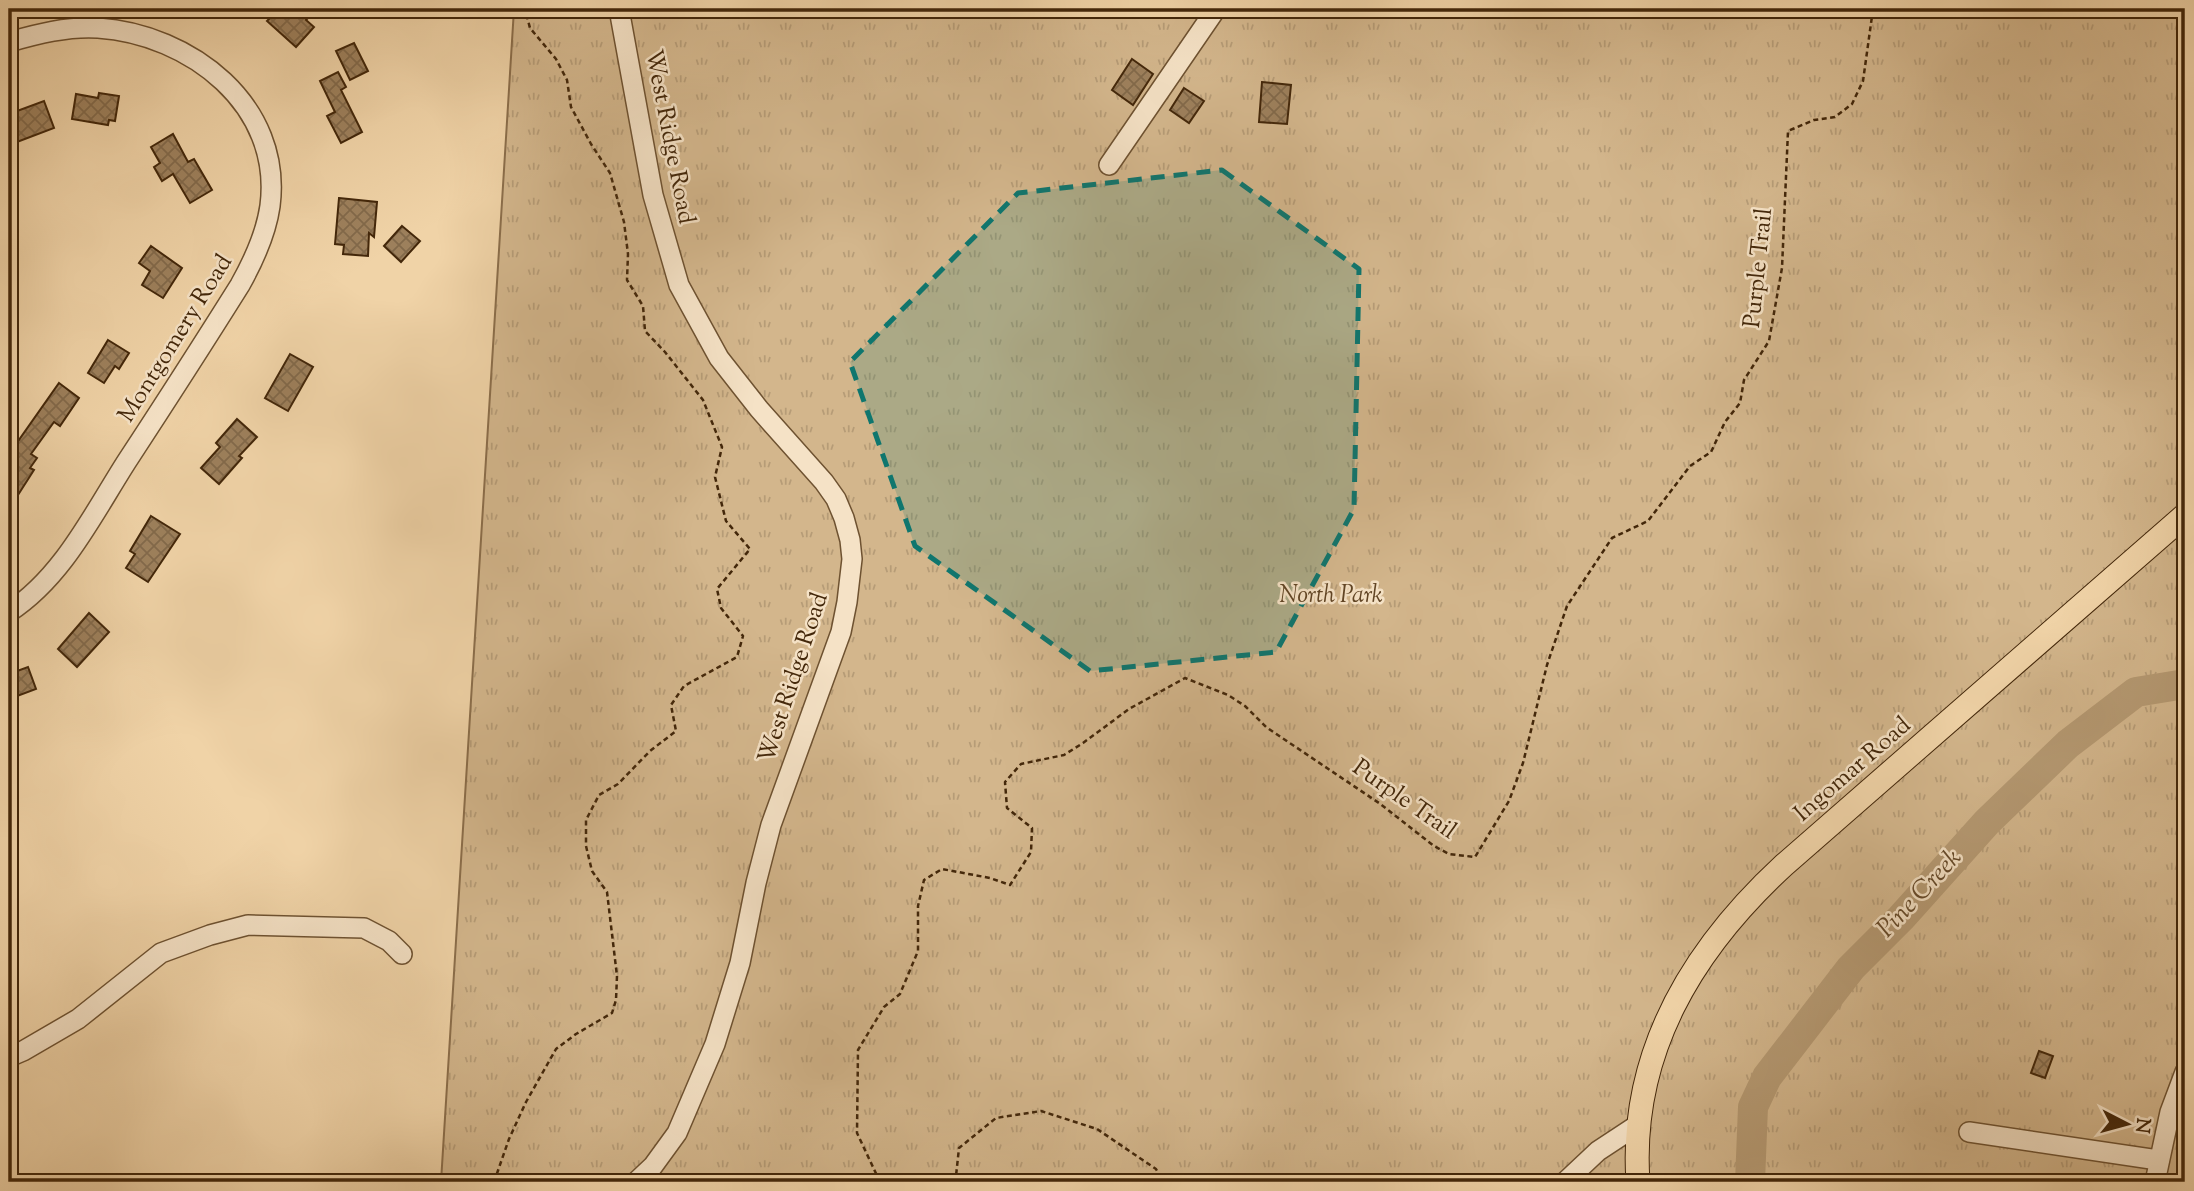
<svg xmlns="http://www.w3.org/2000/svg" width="2194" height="1191" viewBox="0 0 2194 1191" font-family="'Sorts Mill Goudy',serif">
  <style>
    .park { fill: url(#park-tufts); stroke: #8b6e4b; stroke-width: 2 }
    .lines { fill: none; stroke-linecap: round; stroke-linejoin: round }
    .river { stroke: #b59972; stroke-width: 30 }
    .building { fill: url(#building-cross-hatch); stroke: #43270a; stroke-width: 2 }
    .minor-casing { stroke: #6e5231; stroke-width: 22 }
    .major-casing { stroke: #43270a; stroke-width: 25 }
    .path { stroke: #43270a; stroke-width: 2.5; stroke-dasharray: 5 3.5; stroke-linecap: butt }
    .minor { stroke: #f5e2c6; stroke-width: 19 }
    .major { stroke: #f0d3a7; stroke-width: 23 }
    .marked { fill: #0f766e; fill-opacity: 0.2; stroke: #0f766e; stroke-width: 5; stroke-dasharray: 14 9; stroke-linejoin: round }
    .labels { text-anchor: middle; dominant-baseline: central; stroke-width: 5; stroke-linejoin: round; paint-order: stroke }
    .street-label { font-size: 24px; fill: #43270a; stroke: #f5e2c6 }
    .park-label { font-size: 24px; font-style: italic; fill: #604424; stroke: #f5e2c6 }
    .water-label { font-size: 26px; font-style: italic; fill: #654929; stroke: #f5e2c6 }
  </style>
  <defs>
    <pattern id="park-tufts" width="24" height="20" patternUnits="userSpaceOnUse" patternTransform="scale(1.75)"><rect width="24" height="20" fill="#d3b68c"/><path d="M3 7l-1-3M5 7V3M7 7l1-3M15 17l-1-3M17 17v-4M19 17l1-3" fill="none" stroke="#b69c77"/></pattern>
    <pattern id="building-cross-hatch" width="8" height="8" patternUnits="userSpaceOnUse" patternTransform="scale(1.75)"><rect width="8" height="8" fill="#9d805c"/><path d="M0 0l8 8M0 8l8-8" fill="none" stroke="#82694a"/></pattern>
  </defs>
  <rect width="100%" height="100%" fill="#f0d3a7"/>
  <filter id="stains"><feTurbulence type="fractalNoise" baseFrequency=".00286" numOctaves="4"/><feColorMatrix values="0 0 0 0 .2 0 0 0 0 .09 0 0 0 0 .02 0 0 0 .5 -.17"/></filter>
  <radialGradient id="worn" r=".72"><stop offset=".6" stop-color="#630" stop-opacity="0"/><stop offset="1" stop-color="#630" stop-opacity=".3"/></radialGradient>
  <path class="park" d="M514,9h1671v1173h-1744z"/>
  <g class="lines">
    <path class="river" d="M1750,1182l3,-75 14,-30 84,-109 50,-50 86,-96 81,-78 68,-52 49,-8"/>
  </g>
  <g class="building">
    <path d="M260,9h56l-10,11 8,7 -18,20 -29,-26 3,-3z"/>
    <path d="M354,43l14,28 -18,9 -14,-29z"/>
    <path d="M1132,59l21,15 -20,31 -21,-15z"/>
    <path d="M338,72l8,15 -5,3 21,42 -21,11 -14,-27 8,-4 -15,-31z"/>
    <path d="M1262,82l29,3 -4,39 -28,-2z"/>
    <path d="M1184,88l20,13 -15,22 -19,-13z"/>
    <path d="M99,93l20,3 -4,25 -6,-1 -1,5 -36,-6 4,-25 22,4z"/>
    <path d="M44,101l10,27 -45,17v-31z"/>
    <path d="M173,134l15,28 6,-3 18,31 -22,13 -17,-29 -11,7 -8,-14 6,-4 -9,-16z"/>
    <path d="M339,198l38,4 -3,35 -5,-4 -1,23 -25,-2 1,-9 -9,-1z"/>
    <path d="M402,226l18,15 -19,21 -17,-16z"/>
    <path d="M151,246l31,22 -19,30 -21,-13 8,-14 -11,-8z"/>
    <path d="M108,340l21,13 -10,16 -4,-3 -11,17 -16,-10z"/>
    <path d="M290,354l23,13 -25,44 -23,-13z"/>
    <path d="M59,383l20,15 -19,28 -6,-4 -23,32 6,4 -7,10 4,2 -25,39v-70l7,5z"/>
    <path d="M237,419l20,18 -18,19 3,2 -23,26 -18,-16 19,-21 -4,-4z"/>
    <path d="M151,516l29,18 -32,48 -22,-14 9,-14 -5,-3z"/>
    <path d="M89,613l20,19 -32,35 -19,-18z"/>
    <path d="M28,667l8,22 -27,10v-25z"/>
    <path d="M2039,1051l14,5 -8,22 -14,-5z"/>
  </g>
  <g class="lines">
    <g class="minor-casing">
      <g id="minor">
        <path d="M619,9l34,186 26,90 40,73 40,51 65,73 12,17 8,19 6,22 2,19 -5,43 -6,30 -70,193 -15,58 -16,80 -25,81 -38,89 -24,33 -17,16"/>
        <path d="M9,42c28,-8 59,-16 89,-14 92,6 185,77 172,178 -4,28 -16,54 -30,79 -37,59 -75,118 -113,176 -34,53 -64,116 -118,151"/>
        <path d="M1109,165l107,-156"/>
        <path d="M9,1057l14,-6 55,-32 83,-66 49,-18 38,-10 116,3 25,13 13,13"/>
        <path d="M1969,1132l189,28"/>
        <path d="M1565,1182l33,-31 41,-27"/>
        <path d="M2155,1182l15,-70 15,-40"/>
      </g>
    </g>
    <g class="major-casing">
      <path id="major" d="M1638,1182c-9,-129 54,-232 146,-317l401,-350"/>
    </g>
    <g class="path">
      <path d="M494,1182l15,-43 17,-37 30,-53 20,-15 36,-21 4,-13 1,-24 -10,-84 -15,-21 -6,-25v-26l13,-25 19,-11 32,-33 26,-20 -5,-26 13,-19 53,-29 6,-21 -22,-28 -4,-19 33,-40 -24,-28 -11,-44 7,-30 -19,-47 -38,-48 -20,-21 -2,-25 -16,-26 1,-26 -4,-32 -14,-49 -19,-29 -20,-37 -4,-27 -11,-21 -26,-31 -5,-19"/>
      <path d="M880,1182l-23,-49 1,-83 26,-43 16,-13 18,-43v-45l6,-26 18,-11 48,9 20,7 21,-33 1,-24 -25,-20 -2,-26 16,-18 43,-9 19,-12 46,-34 56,-31 43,17 17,11 21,21 113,76 55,43 15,8 26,3 34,-56 14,-38 24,-98 20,-59 45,-68 36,-17 42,-55 21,-14 14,-30 15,-19 4,-23 25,-39 13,-73 6,-137 26,-11 21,-3 17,-13 11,-23 10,-72"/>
      <path d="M959,1182l-3,-6 3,-28 37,-30 45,-7 56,18 59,40 7,13"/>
    </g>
    <use href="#minor" class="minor"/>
    <use href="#major" class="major"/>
  </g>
  <path class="marked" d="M1222,170l137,99 -5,240 -78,143 -186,19 -175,-125 -65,-184 168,-169z"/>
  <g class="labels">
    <g class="street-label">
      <text transform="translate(669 137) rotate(79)">West Ridge Road</text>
      <text transform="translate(1759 268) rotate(-84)">Purple Trail</text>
      <text transform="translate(176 339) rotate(-58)">Montgomery Road</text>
      <text transform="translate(794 678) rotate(-72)">West Ridge Road</text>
      <text transform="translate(1853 770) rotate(-41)">Ingomar Road</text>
      <text transform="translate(1404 800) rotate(35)">Purple Trail</text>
    </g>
    <g class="park-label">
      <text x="1331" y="596">North Park</text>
    </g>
    <g class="water-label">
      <text transform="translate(1920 894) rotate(-47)">Pine Creek</text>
    </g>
  </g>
  <rect width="2194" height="1191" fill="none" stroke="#f0d3a7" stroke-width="35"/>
  <rect x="10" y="10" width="2173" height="1170" fill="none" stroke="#43270a" stroke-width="3.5"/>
  <rect x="18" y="18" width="2159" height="1156" fill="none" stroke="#43270a" stroke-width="2"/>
  <g transform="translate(2127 1124) rotate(96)" stroke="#f5e2c6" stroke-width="5" paint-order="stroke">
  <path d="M0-5L12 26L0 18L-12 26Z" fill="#43270a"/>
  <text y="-10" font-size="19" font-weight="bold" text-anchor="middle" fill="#43270a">N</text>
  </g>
  <rect width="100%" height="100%" filter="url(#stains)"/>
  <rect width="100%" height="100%" fill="url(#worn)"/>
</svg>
